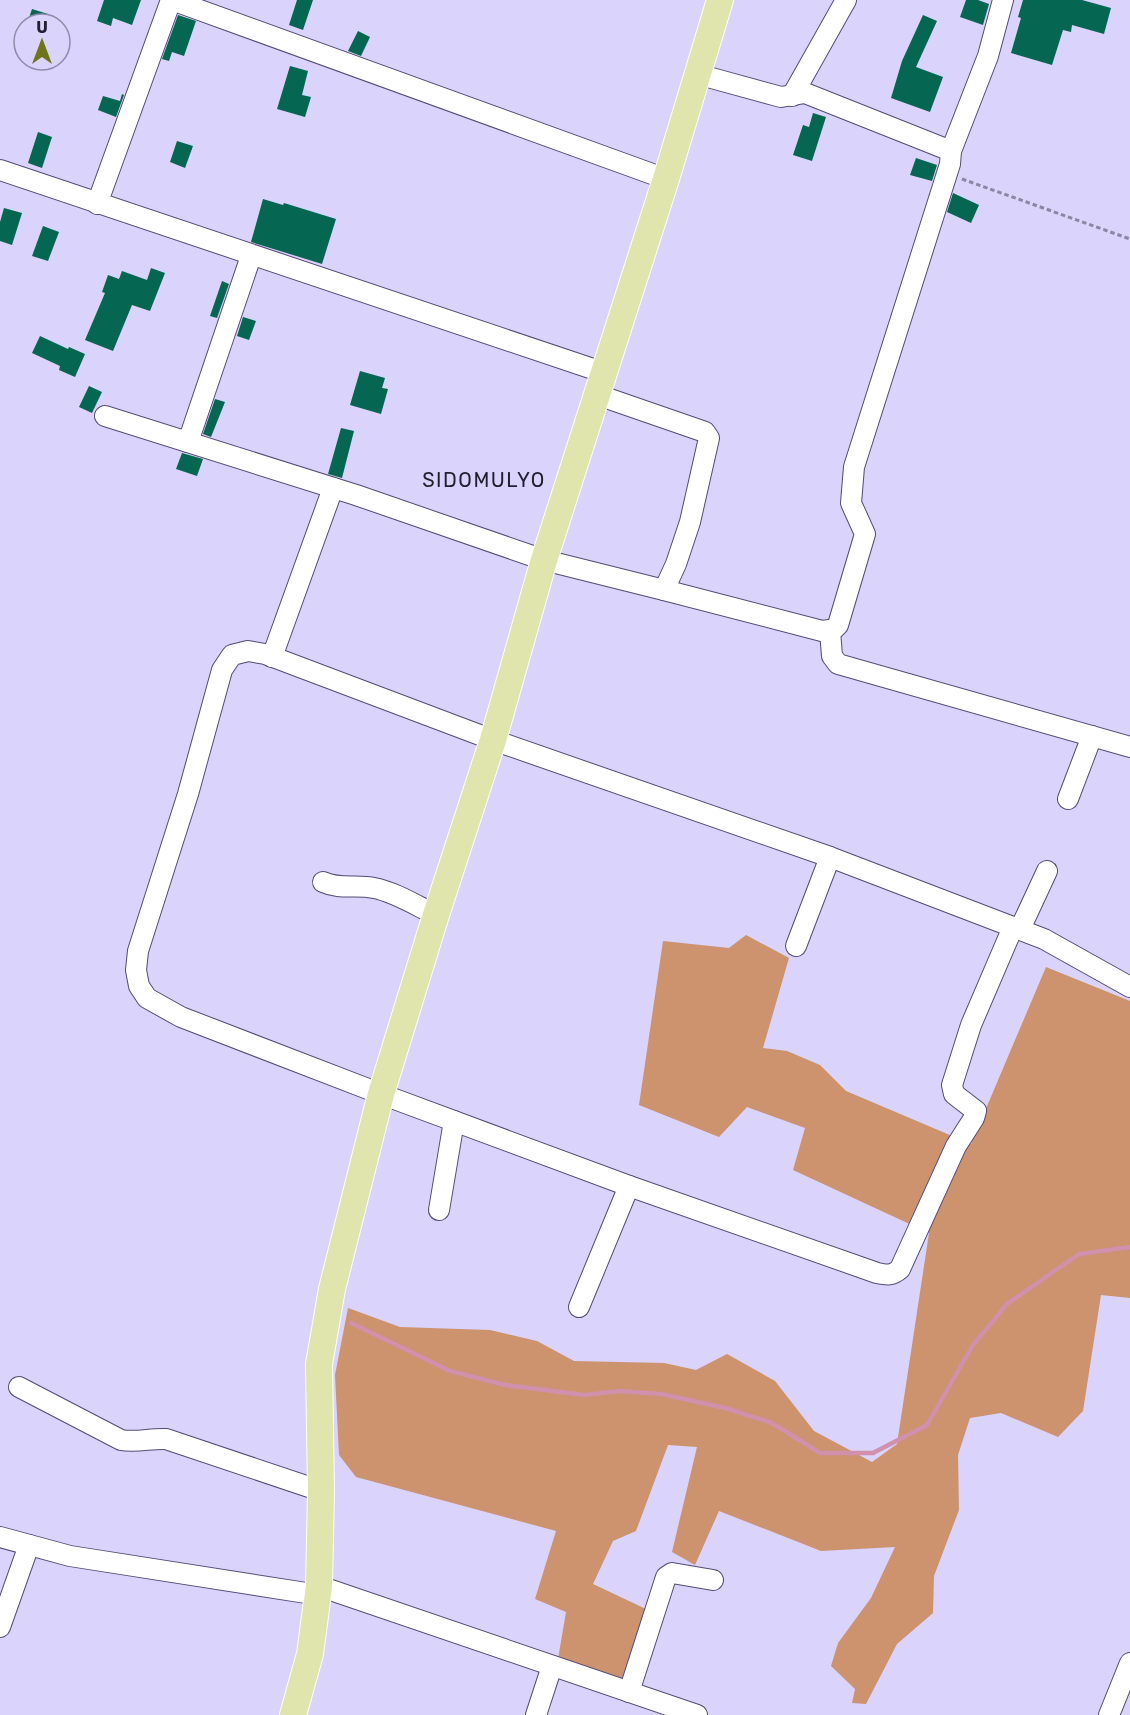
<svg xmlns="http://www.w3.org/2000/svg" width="1130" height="1715" viewBox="0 0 1130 1715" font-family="Rubik,sans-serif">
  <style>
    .forest { fill: #cd926e }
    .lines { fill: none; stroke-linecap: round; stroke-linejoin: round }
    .stream { stroke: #d190ab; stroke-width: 4.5 }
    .building { fill: #056652 }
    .minor-casing { stroke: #544b75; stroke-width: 22 }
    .major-casing { stroke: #fff; stroke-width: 28 }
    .path { stroke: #8b86a5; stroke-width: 3; stroke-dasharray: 4.5 3; stroke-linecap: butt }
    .minor { stroke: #fff; stroke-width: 20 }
    .major { stroke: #e0e5ae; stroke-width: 26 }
    .labels { text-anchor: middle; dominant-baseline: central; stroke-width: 6; stroke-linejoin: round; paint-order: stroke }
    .quarter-label { font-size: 20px; letter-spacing: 1.5px; fill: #221f31; stroke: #dad3fb }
  </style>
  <rect width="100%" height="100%" fill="#dad3fb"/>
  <path class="forest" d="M746,935l43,23 -26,90 24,3 33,14 26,26 125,53 75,-177 84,34v297l-29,-3 -18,116 -25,26 -57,-24 -31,5 -12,37 1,55 -25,66 -1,37 -36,31 -31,60 -14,-1 3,-14 -24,-23 7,-23 33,-45 24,-51 -74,4 -102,-40 -24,54 -23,-13 25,-105 -29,-2 -32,86 -23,10 -20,43 55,26 -27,71 -64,-16 9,-53 -31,-13 21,-68 -200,-54 -17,-22 -4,-80 13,-67 52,19 90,3 47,11 37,20 90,2 32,7 31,-16 48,27 39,50 58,31 25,-18 32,-211 -136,-63 12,-42 -58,-21 -28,30 -80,-32 24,-164 66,7z"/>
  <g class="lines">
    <path class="stream" d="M351,1323l99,48 55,14 80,10 34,-4 42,3 64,14 47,15 48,30h53l54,-28 46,-80 34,-41 72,-50 51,-7"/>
  </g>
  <g class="building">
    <path d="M104,0h37l-9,25 -19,-7 -2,8 -14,-5z"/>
    <path d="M297,0h16l-10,30 -14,-5z"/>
    <path d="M966,0h12l11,4 -6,21 -23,-8z"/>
    <path d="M1023,0h59l29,8 -7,26 -32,-9 -1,7 -8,-2 -11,35 -41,-12 10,-35 -3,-1z"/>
    <path d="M32,9l16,5 -3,10h-18z"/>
    <path d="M178,15l18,6 -12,35 -12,-4 -3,9 -7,-2z"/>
    <path d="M923,15l14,6 -21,46 27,10 -13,35 -39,-14 11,-37z"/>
    <path d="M358,31l12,6 -9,19 -13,-5z"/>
    <path d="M290,66l18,5 -6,24 9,2 -6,20 -28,-8z"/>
    <path d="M122,94l2,1 -8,22 -18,-7 5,-14 17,5z"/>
    <path d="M813,113l13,4 -14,44 -19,-6 10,-30 6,2z"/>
    <path d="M38,132l14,5 -10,31 -14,-5z"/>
    <path d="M177,141l16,5 -8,22 -15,-6z"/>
    <path d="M916,158l21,7 -5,16 -22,-6z"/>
    <path d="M953,193l26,12 -8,18 -24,-11z"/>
    <path d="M263,199l20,6 1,-2 52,16 -14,45 -71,-22z"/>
    <path d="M4,208l18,5 -10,32 -12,-4v-19z"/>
    <path d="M43,226l16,6 -11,29 -16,-5z"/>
    <path d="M151,268l14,5 -15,38 -18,-6 -19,46 -28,-11 20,-47 -3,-1 6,-17 11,4 3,-8 25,9z"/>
    <path d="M222,281l7,3 -12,34 -7,-2z"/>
    <path d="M243,317l13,4 -7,19 -12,-4z"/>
    <path d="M40,336l28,13 1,-2 16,7 -10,23 -16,-7 1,-4 -28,-13z"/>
    <path d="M360,371l25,7 -3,10 6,1 -7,25 -31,-9z"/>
    <path d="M89,386l13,6 -10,21 -13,-6z"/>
    <path d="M215,399l10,3 -14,35 -8,-3z"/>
    <path d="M341,428l13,3 -12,47 -14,-4z"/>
    <path d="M182,453l21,6 -6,17 -21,-7z"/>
  </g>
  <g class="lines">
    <g class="minor-casing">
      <g id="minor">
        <path d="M172,0l494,179"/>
        <path d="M697,74l84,23 24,-4 146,58"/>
        <path d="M792,96l54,-96"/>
        <path d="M0,170l605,203"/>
        <path d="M97,204l74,-204"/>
        <path d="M105,416l251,79 188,65 120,30 12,-26 14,-42 19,-84 -4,-6 -107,-37"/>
        <path d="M188,442l63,-186"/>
        <path d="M664,590l158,41 12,-2 4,-4 27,-91 -14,-31 3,-36 96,-303 1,-13 37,-95 15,-56"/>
        <path d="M830,631l2,25 6,8 292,83"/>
        <path d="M272,657l61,-169"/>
        <path d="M1068,799l24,-63"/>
        <path d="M323,882c17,8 34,2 51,6 21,4 43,18 62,27"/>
        <path d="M1013,927l-42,98 -19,60 2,9 22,17 -2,7 -18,28 -56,123c-8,7 -13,6 -23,4l-248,-87 -248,-92 -200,-77 -34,-19 -8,-12 -3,-16 2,-19 50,-157 34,-124 10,-15 16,-4 17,3 228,86 337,117 183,70 31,12 86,48"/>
        <path d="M1020,929l27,-58"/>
        <path d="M796,946l34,-89"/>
        <path d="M439,1210l15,-89"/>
        <path d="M579,1307l50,-121"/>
        <path d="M19,1387l102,53c16,3 30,-2 45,-1l155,52"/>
        <path d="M0,1537l70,19 249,39"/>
        <path d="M319,1586l378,129"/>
        <path d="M0,1627l29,-82"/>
        <path d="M629,1692l37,-115 6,-4 41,7"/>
        <path d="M536,1715l16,-49"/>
        <path d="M1109,1715l21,-52"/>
      </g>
    </g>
    <g class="major-casing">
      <path id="major" d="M293,1715l17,-61 9,-68 2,-95 -2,-127 13,-75 49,-195 55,-179 57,-175 51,-180 122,-381 54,-179"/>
    </g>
    <path class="path" d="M962,179l168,60"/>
    <use href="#minor" class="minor"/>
    <use href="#major" class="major"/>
  </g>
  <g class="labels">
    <g class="quarter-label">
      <text x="484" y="480">SIDOMULYO</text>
    </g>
  </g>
  <g transform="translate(42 42)"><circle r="28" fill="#dad3fb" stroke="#908baa" stroke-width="1.5"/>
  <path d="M0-4.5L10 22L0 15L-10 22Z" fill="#6f751c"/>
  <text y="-9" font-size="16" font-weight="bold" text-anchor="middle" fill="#221f31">U</text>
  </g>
</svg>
